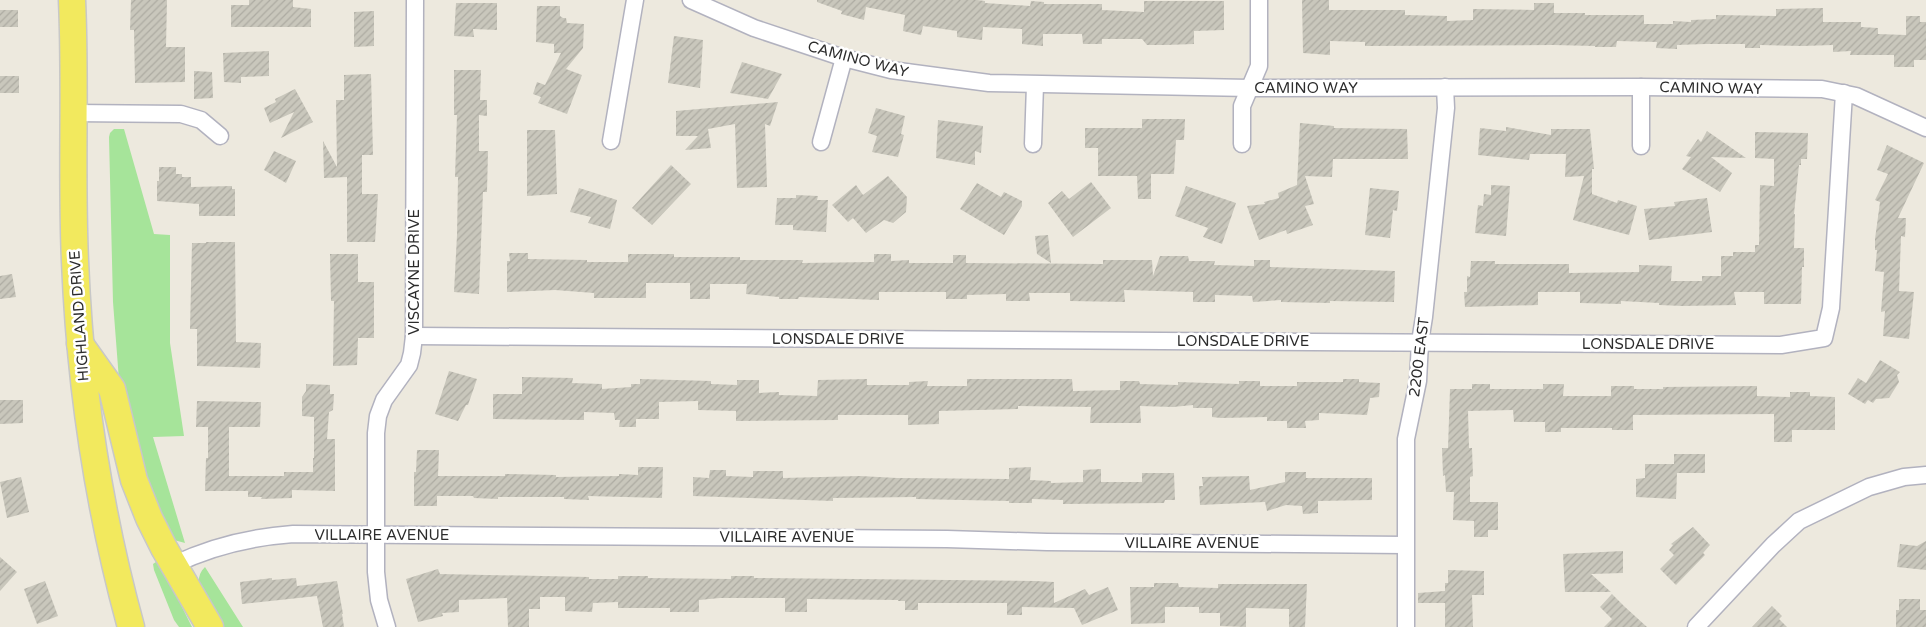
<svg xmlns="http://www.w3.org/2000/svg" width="1926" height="627" viewBox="0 0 1926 627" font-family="'Varela Round',sans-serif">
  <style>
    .grass { fill: #a6e49a }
    .building { fill: url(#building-hatch) }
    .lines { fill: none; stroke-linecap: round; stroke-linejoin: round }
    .street-casing { stroke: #b2b2bf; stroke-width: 19 }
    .primary-casing { stroke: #c8c8c8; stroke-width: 29 }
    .street { stroke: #fff; stroke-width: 16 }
    .primary { stroke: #f2e95e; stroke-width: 26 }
    .labels { text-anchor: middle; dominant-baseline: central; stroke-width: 5; stroke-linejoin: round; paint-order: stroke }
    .street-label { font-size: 15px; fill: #2c2c2c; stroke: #fff }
  </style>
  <defs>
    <pattern id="building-hatch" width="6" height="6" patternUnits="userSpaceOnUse" patternTransform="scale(1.25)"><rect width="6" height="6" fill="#c9c7bc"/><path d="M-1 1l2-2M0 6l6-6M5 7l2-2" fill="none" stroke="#adaba2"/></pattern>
  </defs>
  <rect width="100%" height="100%" fill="#ede9de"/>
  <g class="grass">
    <path d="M114,129h10l30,105 16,1v108l14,93 -31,1 32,106 -11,-3 -22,-42 -33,-118 -6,-78 -4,-165 1,-4z"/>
    <path d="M156,562l5,3 31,62h-13l-5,-7 -20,-50 -1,-6z"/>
    <path d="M205,567l38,60h-20c-10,-15 -36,-43 -18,-60z"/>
  </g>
  <g class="building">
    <path d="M131,0h36l-1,47h19v35l-50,1 -1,-53h-4z"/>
    <path d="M249,0h44v7l18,2v18h-80v-22h18z"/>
    <path d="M817,0h160l8,1v2l45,3 1,-5 13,1v2h58v6l42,2v-11h80v29l-30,1v13l-28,1h-19l-5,-6h-40v5h-19l-1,-10h-39v12l-21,-2v-15l-39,-2 -1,13 -25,-3v-6l-34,-5 -2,9 -18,-4 2,-16 -39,-8 -2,13 -23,-6 1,-3 -25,-9z"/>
    <path d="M1302,0h27v10h76v5l42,1v5l26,-1v-11l61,1v-7h20v10h31v2h59v9h29v-3l18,1v-2l25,-1v-4l60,1v-7l47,-1v14h38v5l17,1v6l28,1v-19h14v6h6v38h-12v7h-20v-12h-44l1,-4 -18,1v-7l-31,1 -42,-1v3h-15v-4h-40l-28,1v4l-21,-1 1,-6 -40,-1 -1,6h-21v-1l-42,-1 -188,1v-4l-35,-1v14l-27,-2z"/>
    <path d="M456,3h41v27l-24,-1 1,8 -20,-1z"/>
    <path d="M537,6h23v10l3,2h3l1,5 17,1 -1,24 -17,21 16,6 -15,39 -29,-11 3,-6 -8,-3 4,-12 8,3 16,-32h-7v-9l-18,-2z"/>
    <rect x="0" y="10" width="18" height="17"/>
    <path d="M374,11v35l-20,1v-35z"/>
    <path d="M674,36l29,4 -3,48 -32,-5z"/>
    <path d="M269,51v25l-28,1v6l-17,-1 -1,-29z"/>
    <path d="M742,62l40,12 -14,25 -38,-6z"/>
    <path d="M454,70h27l-1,30h7v16l-8,-1v36h9l-1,41h-4l-4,102 -25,-2 3,-57 1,-58h-3l2,-62h-3z"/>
    <path d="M194,71l18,1 1,26 -19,1z"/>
    <path d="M371,74l2,81h-11v39h16l-3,48h-28v-65l-23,1 -1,-37 14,26 -1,-67h8v-25z"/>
    <rect x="0" y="76" width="19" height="17"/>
    <path d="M295,89l18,33 -32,16 13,-26 -24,11 -6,-15 12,-6 -1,-3z"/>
    <path d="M778,102l-8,24 -5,-2 2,63 -30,1 -2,-64 -27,5 3,19 -26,2 13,-14h-22v-25z"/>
    <path d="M876,108l29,8 -4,18 3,1 -6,22 -26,-5 5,-16 -9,-3z"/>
    <path d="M1142,119h43l-1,21h-8l-2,34h-23v25h-13l-1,-23h-39v-28h-13v-20h57z"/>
    <path d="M938,120l45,6 -2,27 -6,-2v14l-39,-7z"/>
    <path d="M1300,123l34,3v2l73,1 1,30h-75l-1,18 -27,-1 9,28 -9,2 8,19 -26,9 -1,-4 -27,10 -12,-34 18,-2 -1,-2 15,-4 -1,-5 19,-8z"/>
    <path d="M1506,127l45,8v-6h39l4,40h-2v25l25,9 1,-3 19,6 -8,29 -56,-15 11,-44 -19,1 1,-23h-36l-1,6 -51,-5 2,-27 26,3z"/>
    <path d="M527,130h28l2,64 -30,2z"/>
    <path d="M1707,131l39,27 -35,-1 21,16 -12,19 -38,-23 9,-12 -5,-1 12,-17 3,3z"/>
    <path d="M1755,132l53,1 -1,26h-6v6h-2l-5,49h1l-1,34h10v19h-2l-1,37h-37v-12h-30l2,13 -53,1 -24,-1v-2l-38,-2v3l-41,-1v-11h-42v13l-73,2 -1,-15h3v-16l3,1 1,-16h24v3h74v9l70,-1v-7l33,1 -1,15h31v-5h19v-20h12v-4h22v-7h4l1,-60 14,1v-27l-19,-1z"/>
    <path d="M1887,145l37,18 -26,55h8l-1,19 -4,-1 -2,55 15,1 -5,47 -26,-3 2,-25 -4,1 3,-40 -9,-1 2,-21h-2v-11l5,-37 -5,-2 13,-26 -11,-4z"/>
    <path d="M274,151l22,10 -10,22 -22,-13z"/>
    <path d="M671,165l20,19 -39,41 -20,-17z"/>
    <path d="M159,167h17v7h6v3h9v10l41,-1v3h3v27h-36v-12l-42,-3v-20h2z"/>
    <path d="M888,176l19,21 -1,15 -13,11 -9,-3 -18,13 -13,-15 -5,4 -16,-17 24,-20 7,10z"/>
    <path d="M1091,182l20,26 -38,29 -25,-34 14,-12 7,8z"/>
    <path d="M977,183l24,14 3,-5 18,9v5l-18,29 -44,-26z"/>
    <path d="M1491,185l19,1 -4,50 -31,-3 3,-28 5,1 1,-12 7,1z"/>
    <path d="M1186,186l50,17 -14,41 -19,-7 5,-9 -33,-12z"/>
    <path d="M579,188l38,12 -7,29 -22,-6 3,-6 -21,-5z"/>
    <path d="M1370,188l29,3 -2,20 -4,-1 -3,28 -25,-3z"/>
    <path d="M796,195l22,1 -1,4h11l-2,32 -33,-2v-5h-18l2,-27h19z"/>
    <path d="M1707,198l5,34 -63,8 -5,-31 31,-3 -1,-4z"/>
    <path d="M1048,235l3,28 -14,-9 -2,-18z"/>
    <path d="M206,242h29l1,100 25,1 -1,25 -63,-2v-37h-7l2,-86h14z"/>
    <path d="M509,253h19v6l59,1v2h41v-8h46v3h66v3h63l-1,3 72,-1v-8h17v7l18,-1v3h44v-8h13v8l137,1v-4h49l1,16 7,-20h28l1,5h26l-1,4 40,1v-6h16v7l125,4 -1,31 -64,-1v2l-49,-1v-2l-28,2 -1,-6 -37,-1v7h-22v-10l-69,-2 1,12 -55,-1v-8h-41l1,8h-24v-7l-39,1v4h-21v-7h-67v8l-80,-3 -1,2h-19v-2l-33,-3 1,-10h-37v15h-20v-16h-44v15h-52v-5l-39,-3 -48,2v-31h3z"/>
    <path d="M330,254h28v28h16v56h-16l-1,27 -24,1 1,-65h-3z"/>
    <path d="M12,274l4,23 -16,2v-23z"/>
    <path d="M1880,360l20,12 -3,3 2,7 -10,16 -13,1 -3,4 -5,-3 -3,4 -17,-10 10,-16 8,5z"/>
    <path d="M449,371l28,8 -9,26h-2l-8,16 -23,-7z"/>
    <path d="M522,377l51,1 -1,5 30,1v5l29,-2v-3h9v-5l71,2v3l26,1v-5h22v13l20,-1v3l38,1 1,-16 49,-1v6h42v-3l19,-1 -1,5h40v-7h105l1,12 47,-1v-9h19l1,3 38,1v-3l61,2v-3h21v5h37v-4h46v-3h16v3l21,1 -1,14 -9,1 -3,17 -48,-2v7l-14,1 1,7h-19v-7h-20v-4l-46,1 -9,-1v-9h-19v-3l-20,2 -33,-1 1,17h-51l1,-16 -73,-1v3l-79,2v13l-31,1v-10h-70v5l-102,1v-10l-38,-1v-9l-39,1v17h-23v8h-17l1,-7h-5l-1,-7 -30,-1v8l-91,-1v-25h29z"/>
    <path d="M306,384l24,1v9h4l-1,16 -4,2 -2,27h8v52l-43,-1v8l-31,1 1,-2h-14v-6h-43l1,-33h2v-31h-12l1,-26 64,1 -1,25h-31v49h55v-4h29v-14h1v-41l-12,-1v-19l4,-6z"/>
    <path d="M1472,384h18v5h53v-5h21l-1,12h48v-10h23v3h29v-2l94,-1v10l33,1v-5h20v4l25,1v33h-43v12h-18v-28l-141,1v15h-21v-2h-51v4h-16v-10h-31l-1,-12 -45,1 1,37h3l1,28 -3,1v25h28v28h-10v7h-14v-16l-21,-1 1,-28h-8l-1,-17 -2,1 -1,-28h6l2,-59h22z"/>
    <path d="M0,400h23v23l-23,1z"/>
    <path d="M417,450h22l-1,26h67v-2l51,1v2l63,-1v-2l19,1v-8h25l-1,31 -74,-2 1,4 -25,-1v-2h-66v2l-24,-1 -1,-2h-36v10h-23v-34h2z"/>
    <path d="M1674,454h31v19h-28l-1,26 -40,-2v-18l9,-1v-14h29z"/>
    <path d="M1031,467l-1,13 21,1v2l32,-1v-12l18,-1v13h41v-9h32l1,27h-10l-1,3 -101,1v-4l-31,-1v4h-23v-2l-93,-2v-2l-83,1v3l-140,-5v-19l16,1 1,-8h16v6l27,1v-6h30v7l77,-2 37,2 112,1v-11z"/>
    <path d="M1285,472h21v6h66v22l-54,1v12l-15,1 -1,-8 -16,-1 -19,6 -2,-9 -65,3 -1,-19h4l-1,-9 47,-1 1,14 35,-8z"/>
    <path d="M21,477l8,35 -22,6 -7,-36z"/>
    <path d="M1693,527l17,18 -7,8 2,2 -29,30 -16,-16 14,-14 -5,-5 4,-5 -2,-1z"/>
    <path d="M1926,541v29l-29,-3 3,-23 17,2z"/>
    <path d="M1623,551v22l-32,1 20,18h-46l-2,-38z"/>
    <path d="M0,557l17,15 -17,19z"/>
    <path d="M438,569l2,5 149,3v2h29v-3h30v2l83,1v-3h23v2l281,3 19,1v21l31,-14 4,6 19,-8 10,23 -36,15 -8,-17 -52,-1v8h-15v-12h-89v7h-13v-9h-7v-1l-91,-1v13h-22v-14h-65l-21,2v12h-29v-4h-52v-6l-25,1 -1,9 -27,-1v-14h-25v12h-11v18h-21l-1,-29 -48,2v12l-17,1 1,3 -25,6 -12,-43z"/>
    <path d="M1448,570l36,1v24h-12l1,32h-28v-24h-27v-10l27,-2v-8h3z"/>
    <path d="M272,578v2l24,-2 1,8 40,-5 6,33h-1l2,13h-21l-6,-31 -75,8 -2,-22z"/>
    <path d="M45,581l13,35 -21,8 -13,-35z"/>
    <path d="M1154,583h24l1,4 39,1v-4h89l-2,43h-16v-18l-43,-1v19l-26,-1v-13h-21v-6h-34v16l-34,1 -1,-37h24z"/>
    <path d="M1612,594l13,13 22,20h-43l8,-8 -12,-12z"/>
    <path d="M1899,599h21v11h6v17h-30v-17h3z"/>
    <path d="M1772,606l10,10 -3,3 8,8h-35z"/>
  </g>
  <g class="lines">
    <g class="street-casing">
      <g id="street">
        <path d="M691,0l63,28 90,30 47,12 98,13 261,5 391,-1 181,2 34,7 70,32"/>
        <path d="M73,113l108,1 20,6 19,16"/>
        <path d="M611,141l24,-141"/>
        <path d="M821,142l23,-84"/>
        <path d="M1033,144l2,-59"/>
        <path d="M1242,144v-38l17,-40v-66"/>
        <path d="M1641,146v-59"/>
        <path d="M414,336l1367,9 43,-7 7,-30 13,-215"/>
        <path d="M173,565c37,-18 79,-28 120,-31l654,5 100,3 358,3"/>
        <path d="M387,627l-8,-27 -3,-28v-139l2,-17 6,-16 25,-35 3,-12 2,-17 1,-336"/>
        <path d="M1406,627v-188l12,-58 2,-39 4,-25 22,-209 -1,-21"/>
        <path d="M1696,627l77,-82 26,-24 70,-34 35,-10 22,-2"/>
      </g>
    </g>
    <g class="primary-casing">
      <g id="primary">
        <path d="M72,0c4,87 -1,174 3,261 5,124 23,246 56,366"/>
        <path d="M80,344l32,45 22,91 15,38 15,30 46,79"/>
      </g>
    </g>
    <use href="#street" class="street"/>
    <use href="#primary" class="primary"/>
  </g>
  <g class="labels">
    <g class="street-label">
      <text transform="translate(858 59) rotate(15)">CAMINO WAY</text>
      <text x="1306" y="88">CAMINO WAY</text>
      <text transform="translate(1711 88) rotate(1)">CAMINO WAY</text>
      <text transform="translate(414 272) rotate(-90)">VISCAYNE DRIVE</text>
      <text transform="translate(79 316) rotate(-94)">HIGHLAND DRIVE</text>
      <text x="838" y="339">LONSDALE DRIVE</text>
      <text x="1243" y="341">LONSDALE DRIVE</text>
      <text x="1648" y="344">LONSDALE DRIVE</text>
      <text transform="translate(1419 357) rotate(-83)">2200 EAST</text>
      <text x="382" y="535">VILLAIRE AVENUE</text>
      <text x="787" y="537">VILLAIRE AVENUE</text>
      <text x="1192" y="543">VILLAIRE AVENUE</text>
    </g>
  </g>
</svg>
